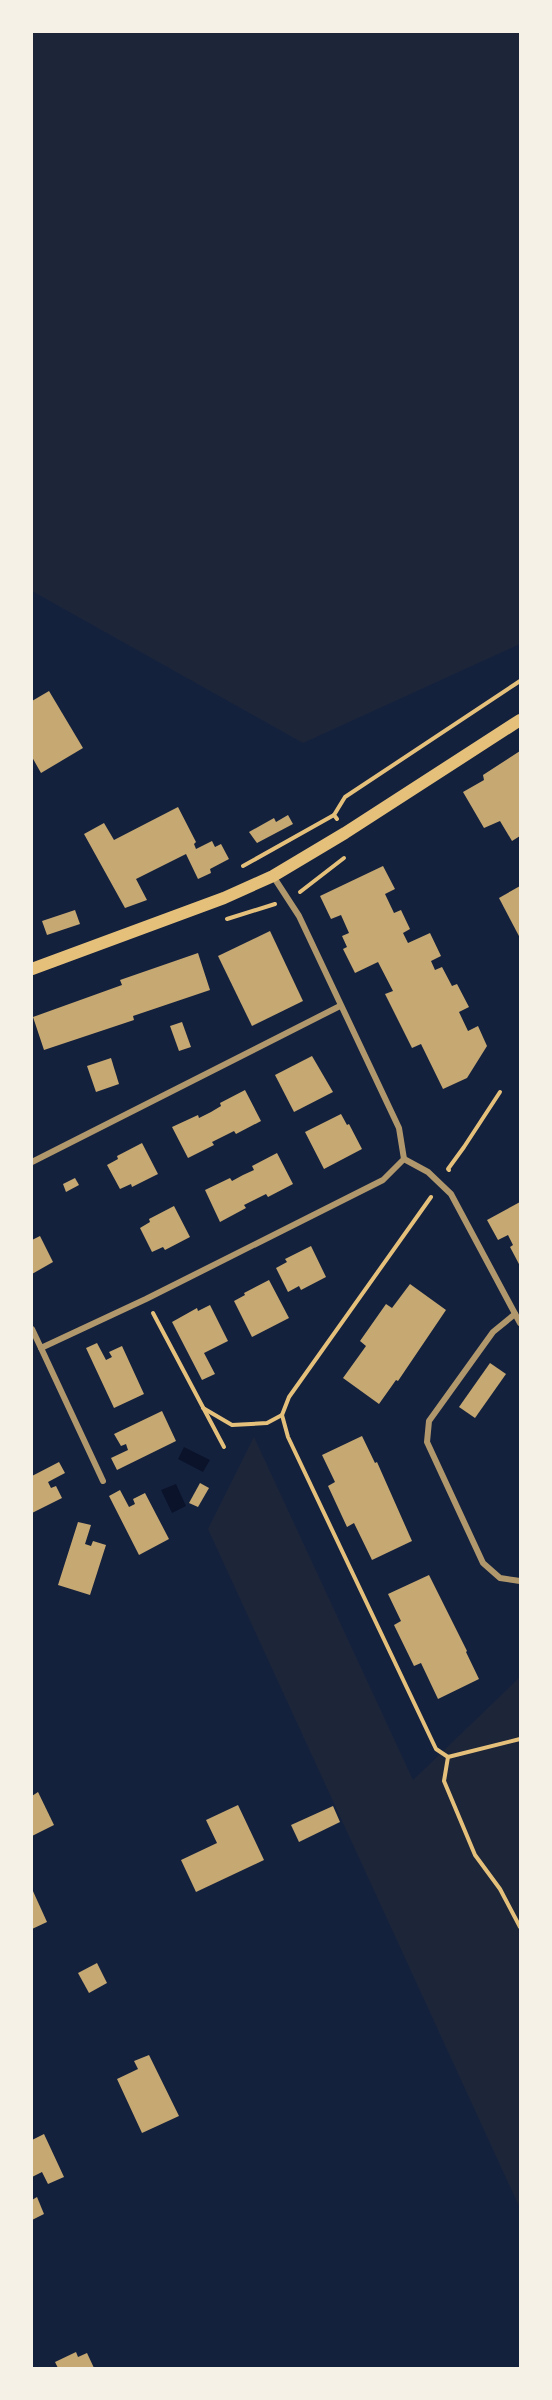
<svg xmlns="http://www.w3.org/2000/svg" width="552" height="2400" viewBox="0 0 552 2400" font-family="Lato,sans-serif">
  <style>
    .green { fill: #1d2539 }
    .water { fill: #0b132b }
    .building { fill: #c6a872 }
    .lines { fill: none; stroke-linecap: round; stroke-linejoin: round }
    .path { stroke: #e5c07b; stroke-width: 4 }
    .minor { stroke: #b1986c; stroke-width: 6 }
    .secondary { stroke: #e5c07b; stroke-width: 12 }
  </style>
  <rect width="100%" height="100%" fill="#14213d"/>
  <g class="green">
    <path d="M32,32h488v612l-217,99 -271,-152z"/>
    <path d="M254,1437l159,343 107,-103 -1,529 -311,-677z"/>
  </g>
  <g class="water">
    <path d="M184,1447l26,13 -7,12 -25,-13z"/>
    <path d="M176,1484l10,22 -14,7 -11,-23z"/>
  </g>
  <g class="building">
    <path d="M49,691l34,57 -42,25 -9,-16v-56z"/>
    <path d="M520,751v85l-8,5 -12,-20 -16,7 -21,-36 21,-12 -1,-5z"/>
    <path d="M178,807l18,35 -2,2 2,5 16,-8 3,6 6,-3 8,15 -19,10 1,4 -13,6 -12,-25 -50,25 11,21 -22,8 -41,-74 20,-11 10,17z"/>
    <path d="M288,815l5,9 -36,19 -8,-11 25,-14 2,4z"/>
    <path d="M383,866l12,23 -10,5 9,19 7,-3 9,19 -7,4 5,10 22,-10 11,23 -10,5 4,9 7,-3 10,19 5,-2 12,23 -10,5 9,19 10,-5 9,20 -20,32 -24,11 -22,-45 -9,4 -27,-54 8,-3 -15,-29 -23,11 -12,-24 4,-2 -5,-11 7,-3 -8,-18 -10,4 -11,-23z"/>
    <path d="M520,886v52l-21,-40z"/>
    <path d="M75,910l5,14 -33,11 -5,-14z"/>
    <path d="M270,931l33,70 -51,25 -34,-70z"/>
    <path d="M198,953l12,37 -77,26 1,4 -90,30 -11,-33 89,-32 -2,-5z"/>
    <path d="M182,1022l9,25 -12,4 -9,-25z"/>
    <path d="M312,1056l21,36 -39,20 -19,-37z"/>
    <path d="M111,1058l8,26 -23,8 -9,-26z"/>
    <path d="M245,1090l16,31 -25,13 -2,-3 -22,11 2,3 -26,13 -16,-31 26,-12 1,3 12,-6 10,-6 -1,-3z"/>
    <path d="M341,1114l6,11 2,-1 13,25 -38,20 -19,-37z"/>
    <path d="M142,1143l16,31 -26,13 -1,-3 -11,5 -13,-24 11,-6 -1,-3z"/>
    <path d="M277,1153l16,31 -25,13 -2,-3 -22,11 2,3 -26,14 -15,-32 25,-12 2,3 11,-6 11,-5 -2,-4z"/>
    <path d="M75,1178l4,7 -13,7 -3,-8z"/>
    <path d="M520,1202v64l-10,-19 3,-2 -5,-10 -10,5 -11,-20z"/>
    <path d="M174,1206l16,31 -25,13 -2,-3 -11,5 -12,-24 10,-6 -1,-3z"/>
    <path d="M40,1236l13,26 -21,12v-34z"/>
    <path d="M311,1246l15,31 -25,13 -2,-4 -11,6 -12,-24 11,-6 -2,-3z"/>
    <path d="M269,1280l20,38 -37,19 -18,-36 11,-6 -1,-2z"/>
    <path d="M410,1284l36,26 -48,71 -2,-1 -17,24 -36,-26 23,-32 -6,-5 26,-37 6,4z"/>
    <path d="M210,1305l18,36 -24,12 11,21 -13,6 -30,-58 25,-14 1,3z"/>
    <path d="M97,1343l9,17 6,-3 -3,-5 13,-6 22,48 -30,14 -28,-60z"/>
    <path d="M490,1363l16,11 -31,44 -16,-11z"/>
    <path d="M162,1411l14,30 -59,29 -6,-12 17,-8 -2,-6 -5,2 -7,-12z"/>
    <path d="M362,1436l13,27 2,-1 35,79 -40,19 -18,-37 -7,4 -19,-41 7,-4 -13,-27z"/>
    <path d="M59,1462l6,11 -17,9 3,6 5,-2 6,12 -30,15v-37z"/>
    <path d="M200,1483l9,5 -11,19 -9,-4z"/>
    <path d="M120,1490l9,17 6,-3 -2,-5 12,-6 24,46 -30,16 -30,-59z"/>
    <path d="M78,1522l13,3 -6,19 6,2 2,-5 13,4 -16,50 -32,-10z"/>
    <path d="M429,1575l38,76 -1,1 13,27 -41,20 -17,-36 -7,3 -20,-41 7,-4 -13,-27z"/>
    <path d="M38,1792l16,33 -22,11v-40z"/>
    <path d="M238,1805l26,55 -68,32 -15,-32 36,-17 -11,-23z"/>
    <path d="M333,1806l7,16 -41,20 -8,-17z"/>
    <path d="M32,1889l15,33 -15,7z"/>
    <path d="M97,1963l10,20 -18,10 -11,-20z"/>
    <path d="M149,2055l30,61 -37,17 -25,-54 21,-10 -4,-8z"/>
    <path d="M44,2134l20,43 -16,7 -6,-12 -10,5v-37z"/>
    <path d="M37,2197l7,17 -12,6v-20z"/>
    <path d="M76,2352l2,5 9,-4 7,15h-36l-3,-6z"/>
  </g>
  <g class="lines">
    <g class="path">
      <path d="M337,819l-3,-4 11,-18 175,-116"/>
      <path d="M243,866l91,-51"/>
      <path d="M300,892l44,-34"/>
      <path d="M227,919l48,-15"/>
      <path d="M449,1170l-1,-1 16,-22 36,-55"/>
      <path d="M431,1197l-142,200 -7,18 6,22 148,312 12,8"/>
      <path d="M153,1313l71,134"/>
      <path d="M203,1408l29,17 35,-2 15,-8"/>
      <path d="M520,1739l-72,18 -4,24 31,74 25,34 20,38"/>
    </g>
    <g class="minor">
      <path d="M404,1159l24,13 23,22 69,129"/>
      <path d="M32,1162l308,-156"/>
      <path d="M515,1314l-22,18 -64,89 -2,21 56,121 17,15 20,3"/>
      <path d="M32,1329l9,19 105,-49 237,-119 21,-21 -5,-31 -100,-212 -26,-40"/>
      <path d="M41,1348l62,133"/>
    </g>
    <path class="secondary" d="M32,969l192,-71 49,-22 72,-43 175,-113"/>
  </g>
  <rect width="552" height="2400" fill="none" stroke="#f6f1e7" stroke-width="66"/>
</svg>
